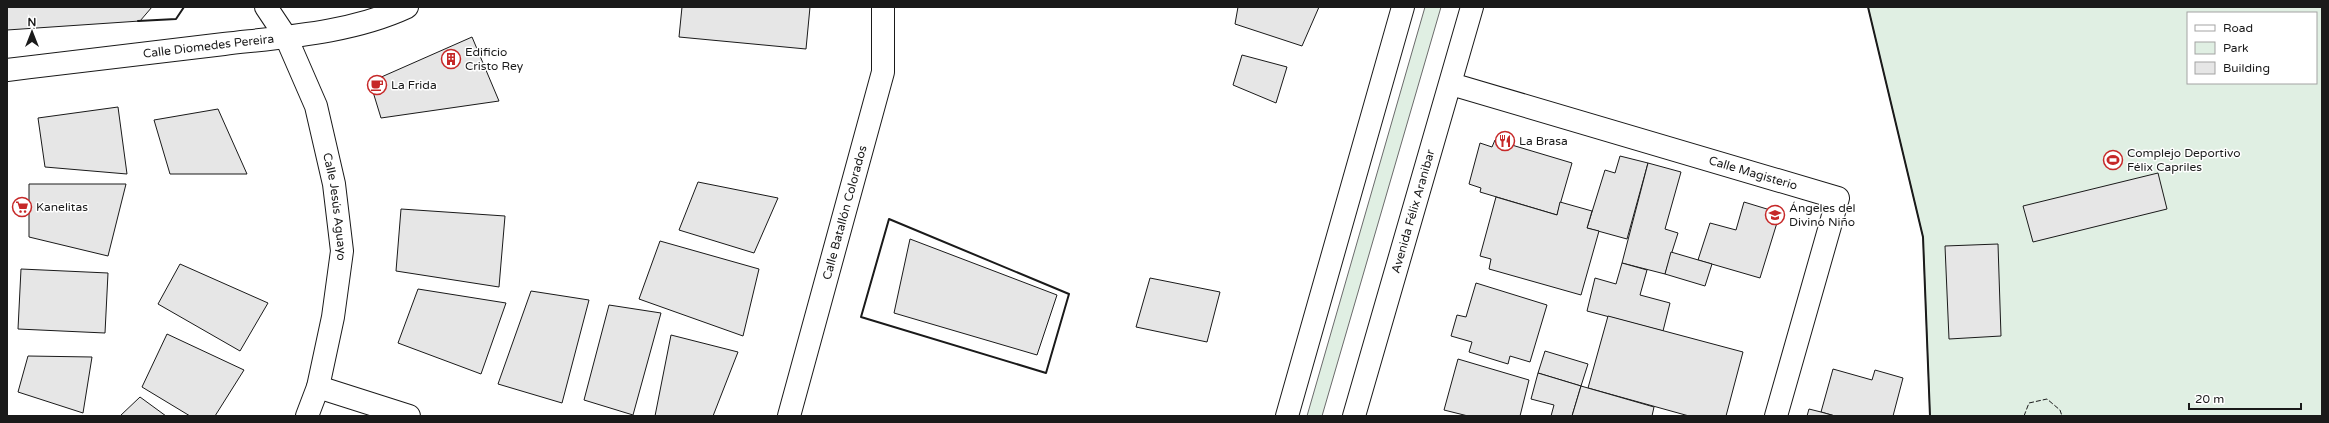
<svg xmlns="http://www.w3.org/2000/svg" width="2329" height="423" viewBox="0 0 2329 423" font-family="'Varela Round',sans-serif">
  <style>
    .green { fill: #e0efe3; stroke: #6a6a6a; fill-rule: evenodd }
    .building { fill: #e6e6e6; stroke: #1a1a1a }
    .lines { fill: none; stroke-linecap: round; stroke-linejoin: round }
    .minor-casing { stroke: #1a1a1a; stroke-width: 24 }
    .major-casing { stroke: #1a1a1a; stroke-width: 24 }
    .minor { stroke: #fff; stroke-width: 22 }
    .major { stroke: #fff; stroke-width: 22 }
    .fence { stroke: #1a1a1a; stroke-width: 1; stroke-dasharray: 5 2; stroke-linecap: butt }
    .wall { stroke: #1a1a1a; stroke-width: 2 }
    .labels { text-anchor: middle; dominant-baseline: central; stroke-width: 3; stroke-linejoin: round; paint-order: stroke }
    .street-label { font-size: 12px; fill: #1a1a1a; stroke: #fff }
    .poi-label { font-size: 12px; fill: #1a1a1a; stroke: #fff; text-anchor: start }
  </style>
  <rect width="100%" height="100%" fill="#fff"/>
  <g class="green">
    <path d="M1425,7h16l-119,409h-15z"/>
    <path d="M1868,7h454v409h-392l-7,-179zM2188,13h128v70h-128z"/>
  </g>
  <g class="building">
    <path d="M7,7h145l-12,14 -133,9z"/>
    <path d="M682,7h128l-4,42 -127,-12z"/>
    <path d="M1238,7h81l-17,39 -67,-22z"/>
    <path d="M472,37l27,64 -118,17 -11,-36z"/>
    <path d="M1242,55l45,12 -11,36 -43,-18z"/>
    <path d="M118,107l9,67 -82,-7 -7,-49z"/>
    <path d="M218,109l29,65h-77l-16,-54z"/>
    <path d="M1495,140l77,23 -15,52 -77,-23 1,-4 -12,-4 11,-41 12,4z"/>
    <path d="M1620,156l28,7 -21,76 -40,-11 18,-58 10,3z"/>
    <path d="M1648,163l33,9 -16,57 13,4 -13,41 -43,-11z"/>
    <path d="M2158,173l9,36 -134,33 -10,-36z"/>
    <path d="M698,182l80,16 -24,55 -75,-23z"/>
    <path d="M29,184h97l-18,72 -79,-19z"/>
    <path d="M1496,197l61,18 3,-13 32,9 -5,17 12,3 -18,64 -92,-26 2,-10 -11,-3z"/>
    <path d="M1744,202l36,11 -20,65 -62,-18 12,-37 26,7z"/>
    <path d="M401,209l104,7 -6,71 -103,-16z"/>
    <path d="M910,239l147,56 -20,60 -143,-42z"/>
    <path d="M660,241l99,28 -16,67 -104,-37z"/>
    <path d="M1998,244l3,92 -52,3 -4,-93z"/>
    <path d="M1671,252l41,12 -7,22 -40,-12z"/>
    <path d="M1622,263l25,7 -7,25 30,8 -7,28 -76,-20 8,-33 21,6z"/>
    <path d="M180,264l88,39 -28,48 -82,-47z"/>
    <path d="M21,269l87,4 -3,60 -87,-4z"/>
    <path d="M1150,278l70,14 -13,50 -71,-15z"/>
    <path d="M1476,283l71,22 -17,57 -20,-6 -2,8 -39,-12 3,-10 -21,-6 6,-21 9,2z"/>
    <path d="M418,289l88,14 -25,71 -83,-31z"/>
    <path d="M531,291l58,9 -27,103 -64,-19z"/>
    <path d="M609,305l52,8 -28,102 -49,-15z"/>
    <path d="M1608,316l135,36 -17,64h-37l-101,-28z"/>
    <path d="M167,334l77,36 -29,46h-25l-48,-29z"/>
    <path d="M671,335l67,17 -25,64h-58z"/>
    <path d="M1545,351l43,13 -7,22 -43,-13z"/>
    <path d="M28,356l64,1 -9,56 -65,-21z"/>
    <path d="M1458,359l71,21 -9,36h-52l-24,-6z"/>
    <path d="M1833,369l39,11 3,-10 28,8 -10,38h-58l-14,-4z"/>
    <path d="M1538,373l43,13 -9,30h-21l3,-11 -23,-6z"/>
    <path d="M1581,386l73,21 -2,9h-80z"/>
    <path d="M140,397l26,19h-46z"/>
    <path d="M1809,409l12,3 14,4h-28z"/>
  </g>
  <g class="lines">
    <g class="minor-casing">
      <g id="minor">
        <path id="s1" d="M266,7l20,30 30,69 18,78 8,67 -9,66 -15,70 -11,29"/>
        <path id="s2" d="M7,70c72,-9 144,-17 217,-26 60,-7 127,-11 183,-37"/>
        <path id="s3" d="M1451,84l387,114 -62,218"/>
        <path d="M318,387l91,29"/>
        <path id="s4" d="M789,416l94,-344v-65"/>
      </g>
    </g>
    <g class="major-casing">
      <g id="major">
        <path d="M1287,416l116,-409"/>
        <path id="s5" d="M1354,416l118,-409"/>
      </g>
    </g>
    <use href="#minor" class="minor"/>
    <use href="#major" class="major"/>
    <path class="fence" d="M2024,416l5,-13 18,-4 13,11 2,6"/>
    <g class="wall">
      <path d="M1868,7l55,230 7,179"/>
      <path d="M138,21l38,-2 8,-12"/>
      <path d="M889,219l180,75 -23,79 -185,-56z"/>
    </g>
  </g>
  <defs>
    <g id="building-ring" transform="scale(1)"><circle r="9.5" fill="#fff" stroke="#c62828" stroke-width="1.5"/><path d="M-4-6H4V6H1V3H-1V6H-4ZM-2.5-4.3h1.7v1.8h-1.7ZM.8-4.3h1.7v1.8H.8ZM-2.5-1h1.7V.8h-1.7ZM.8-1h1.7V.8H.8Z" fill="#c62828"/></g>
    <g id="cafe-ring" transform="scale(1)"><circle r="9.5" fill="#fff" stroke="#c62828" stroke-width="1.5"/><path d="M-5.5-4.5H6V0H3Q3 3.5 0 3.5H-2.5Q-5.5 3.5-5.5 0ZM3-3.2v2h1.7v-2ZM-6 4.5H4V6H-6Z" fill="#c62828"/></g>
    <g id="restaurant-ring" transform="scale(1)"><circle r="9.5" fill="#fff" stroke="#c62828" stroke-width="1.5"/><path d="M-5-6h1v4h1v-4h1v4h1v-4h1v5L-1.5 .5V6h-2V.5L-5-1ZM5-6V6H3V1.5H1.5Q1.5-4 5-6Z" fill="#c62828"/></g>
    <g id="stadium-ring" transform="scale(1)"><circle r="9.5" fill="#fff" stroke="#c62828" stroke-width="1.5"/><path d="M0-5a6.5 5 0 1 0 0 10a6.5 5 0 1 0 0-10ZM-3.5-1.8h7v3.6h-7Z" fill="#c62828"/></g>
    <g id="supermarket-ring" transform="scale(1)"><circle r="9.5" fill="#fff" stroke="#c62828" stroke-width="1.5"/><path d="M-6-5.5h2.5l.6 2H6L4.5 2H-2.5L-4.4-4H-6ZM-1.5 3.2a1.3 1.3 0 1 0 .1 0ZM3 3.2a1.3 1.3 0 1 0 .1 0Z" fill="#c62828"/></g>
    <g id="school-ring" transform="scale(1)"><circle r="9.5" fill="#fff" stroke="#c62828" stroke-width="1.5"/><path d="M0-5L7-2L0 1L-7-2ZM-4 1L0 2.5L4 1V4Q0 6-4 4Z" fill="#c62828"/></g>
  </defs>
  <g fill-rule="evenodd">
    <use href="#building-ring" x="451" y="59"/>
    <use href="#cafe-ring" x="377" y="85"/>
    <use href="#restaurant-ring" x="1505" y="141"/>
    <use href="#stadium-ring" x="2113" y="160"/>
    <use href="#supermarket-ring" x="22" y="207"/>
    <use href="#school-ring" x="1775" y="215"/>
  </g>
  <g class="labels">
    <g class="street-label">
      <text stroke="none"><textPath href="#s2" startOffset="203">Calle Diomedes Pereira</textPath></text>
      <text stroke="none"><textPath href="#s3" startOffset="315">Calle Magisterio</textPath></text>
      <text stroke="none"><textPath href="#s1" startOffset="214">Calle Jesús Aguayo</textPath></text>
      <text stroke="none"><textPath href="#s5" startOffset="213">Avenida Félix Aranibar</textPath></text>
      <text stroke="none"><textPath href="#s4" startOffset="211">Calle Batallón Colorados</textPath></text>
    </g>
    <g class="poi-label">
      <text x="465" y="52">Edificio<tspan x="465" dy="14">Cristo Rey</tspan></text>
      <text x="391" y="85">La Frida</text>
      <text x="1519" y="141">La Brasa</text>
      <text x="2127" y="153">Complejo Deportivo<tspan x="2127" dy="14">Félix Capriles</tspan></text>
      <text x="36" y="207">Kanelitas</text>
      <text x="1789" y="208">Ángeles del<tspan x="1789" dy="14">Divino Niño</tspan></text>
    </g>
  </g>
  <rect width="2329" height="423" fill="none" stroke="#1a1a1a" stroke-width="16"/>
  <rect x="2187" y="12" width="130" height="72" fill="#ffffff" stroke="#a3a3a3"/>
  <rect x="2195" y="25" width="20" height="6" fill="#ffffff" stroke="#a3a3a3"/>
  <text x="2223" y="32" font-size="12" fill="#1a1a1a">Road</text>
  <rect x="2195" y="42" width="20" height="12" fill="#e0efe3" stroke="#a3a3a3"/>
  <text x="2223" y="52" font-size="12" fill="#1a1a1a">Park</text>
  <rect x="2195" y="62" width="20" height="12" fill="#e6e6e6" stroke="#a3a3a3"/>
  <text x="2223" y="72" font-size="12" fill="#1a1a1a">Building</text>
  <g transform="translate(32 32)" stroke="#ffffff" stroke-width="3" paint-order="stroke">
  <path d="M0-3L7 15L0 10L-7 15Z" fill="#1a1a1a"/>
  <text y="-6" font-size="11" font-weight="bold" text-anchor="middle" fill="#1a1a1a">N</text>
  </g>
  <path d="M2189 403v6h112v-6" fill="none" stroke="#1a1a1a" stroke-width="2"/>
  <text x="2195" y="403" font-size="12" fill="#1a1a1a" stroke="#ffffff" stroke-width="3" paint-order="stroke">20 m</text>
</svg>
